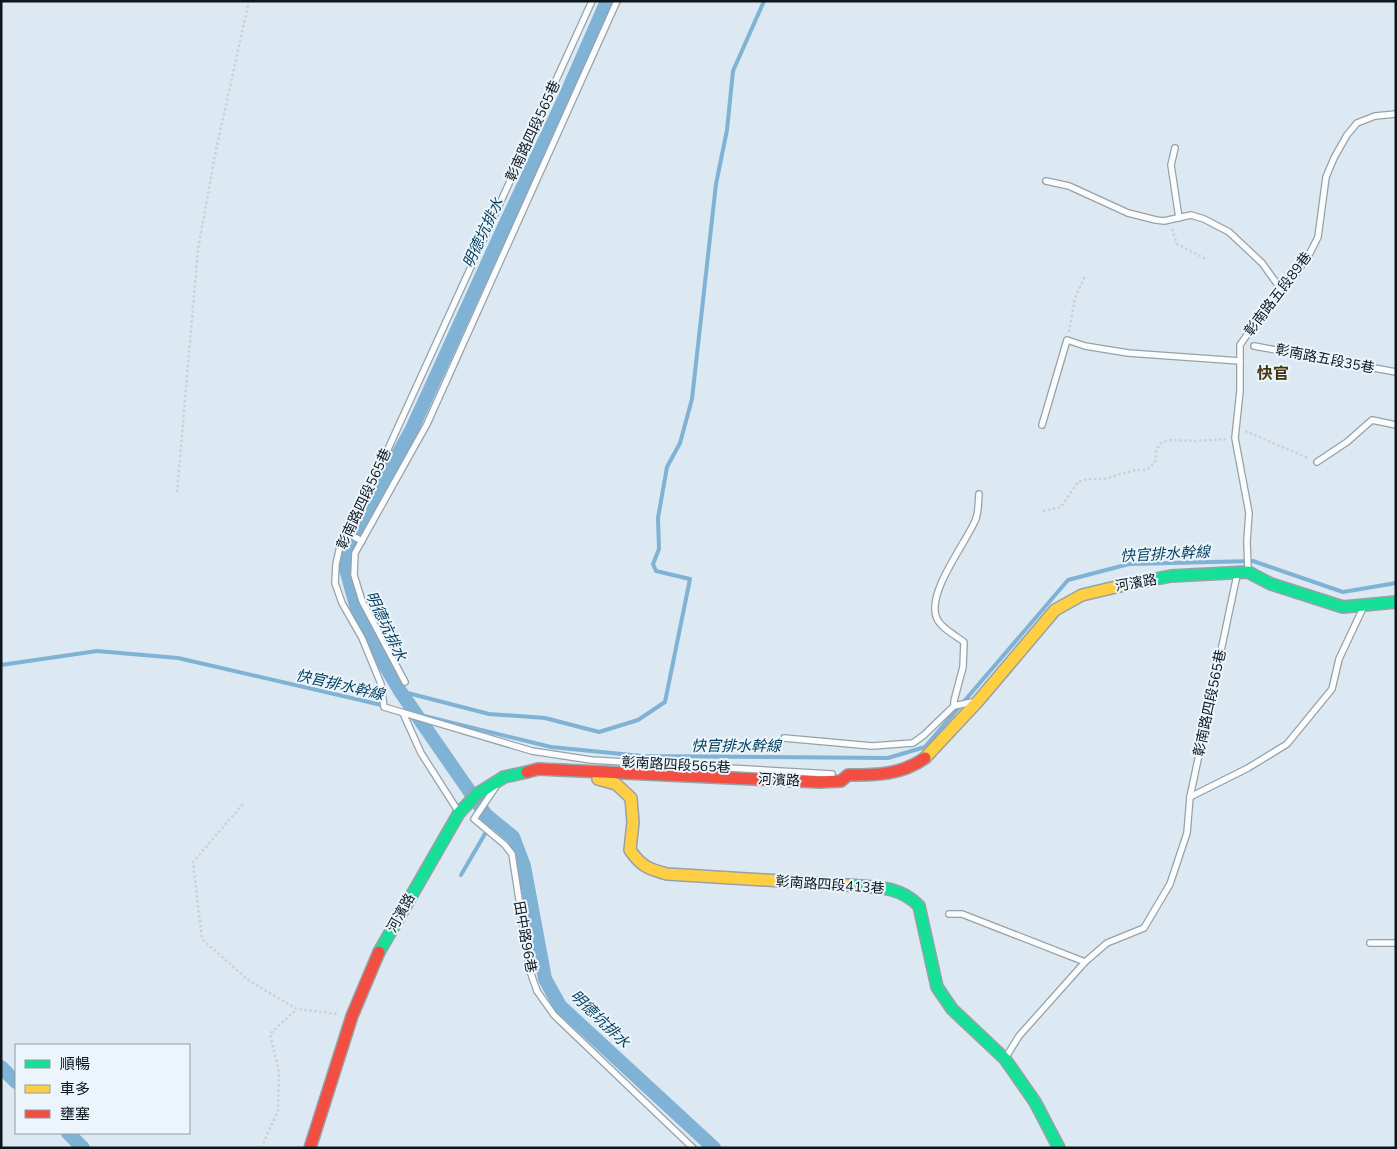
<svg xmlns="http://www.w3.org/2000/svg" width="1397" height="1149" viewBox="0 0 1397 1149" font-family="'Nunito Sans','Noto Sans TC',sans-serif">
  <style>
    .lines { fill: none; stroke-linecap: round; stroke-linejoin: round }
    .stream { stroke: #7fb2d4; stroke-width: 4 }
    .canal { stroke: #7fb2d4; stroke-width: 14 }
    .lane-casing { stroke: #97a1a8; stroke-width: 8 }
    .fast-casing { stroke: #97a1a8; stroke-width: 14 }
    .slow-casing { stroke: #97a1a8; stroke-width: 14 }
    .jam-casing { stroke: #97a1a8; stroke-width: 14 }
    .path { stroke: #ced1d3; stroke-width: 2.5; stroke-dasharray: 2.5 2.5; stroke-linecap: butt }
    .lane { stroke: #fafcfd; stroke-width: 5.5 }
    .fast { stroke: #16e098; stroke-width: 11 }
    .slow { stroke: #ffcf43; stroke-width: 11 }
    .jam { stroke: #f24e42; stroke-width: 11 }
    .labels { text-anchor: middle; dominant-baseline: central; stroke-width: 4; stroke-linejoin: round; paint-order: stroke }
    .street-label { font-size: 14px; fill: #0e161c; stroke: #ecf5fc }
    .water-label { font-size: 15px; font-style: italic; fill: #023d5b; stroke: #ecf5fc }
    .quarter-label { font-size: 16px; font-weight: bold; fill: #43350b; stroke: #ecf5fc }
  </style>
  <rect width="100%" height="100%" fill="#dce9f2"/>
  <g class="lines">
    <g class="stream">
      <path d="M1,665l96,-14 81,7 208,48"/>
      <path d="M400,691l89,23 56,4 54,14 39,-12 27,-18 25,-123 -34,-8 -3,-7 6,-15 -1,-31 9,-51 13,-24 12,-44 24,-215 11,-54 6,-59 31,-70"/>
      <path d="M412,713l139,34 91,9 246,2 37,-11 143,-167 61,-16 124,-3 90,31 53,-9"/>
      <path d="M461,875l32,-55"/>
    </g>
    <g class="canal">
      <path d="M607,1l-41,94 -62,132 -92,202 -62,112 -5,12 -1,9 13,47 29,58 14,24 86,124 27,22 11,29 21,113 15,27 154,142"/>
      <path d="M1,1067l15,15"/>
      <path d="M68,1133l15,15"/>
    </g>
    <g class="lane-casing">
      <g id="lane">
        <path d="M592,1l-229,503 -23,42 -4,18 -1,19 7,20 20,35 19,46 3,23 148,44 59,9 241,14"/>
        <path d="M1175,148l-4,17 8,53"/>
        <path d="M1046,181l23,5 59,27 28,7 8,1 27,-6 13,4 25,13 33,31 18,25"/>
        <path d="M1254,346l142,26"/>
        <path d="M1042,425l25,-85 18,6 43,7 112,8"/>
        <path d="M1317,462l30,-20 25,-22 24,5"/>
        <path d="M347,533l15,8"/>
        <path d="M1248,571l-1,-30 2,-28 -14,-75 5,-47v-46l40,-57 15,-13 15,-22 8,-16 8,-60 8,-19 13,-23 10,-12 18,-7 21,-2"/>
        <path d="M405,682l-43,-81 -8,-26 1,-22 72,-129 190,-423"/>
        <path d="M972,702l-18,4v-5l9,-34 1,-25c-9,-7 -25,-15 -28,-26 -8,-25 29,-72 39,-95 4,-8 3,-19 4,-27"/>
        <path d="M403,713l18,40 37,58"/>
        <path d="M784,738l88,8 41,-3 11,-8 30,-29"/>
        <path d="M495,788l-21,31 31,26 7,9 18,117 7,20 17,24 139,133"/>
        <path d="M1190,797l58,-29 39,-24 45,-55 7,-30 24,-51"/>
        <path d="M949,914h13l123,48"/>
        <path d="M1370,943h26"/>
        <path d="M1006,1057l13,-21 66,-74 22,-19 37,-15 26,-44 17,-51 3,-36 47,-222"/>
      </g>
    </g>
    <g class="fast-casing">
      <g id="fast">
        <path d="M1120,586l51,-10 77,-4 23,12 72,23 53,-5"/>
        <path d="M846,885c27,2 53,0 73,21l18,81 15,22 53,50 30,43 24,46"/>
        <path d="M379,952l80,-139 18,-19 27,-17 23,-5"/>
      </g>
    </g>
    <g class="slow-casing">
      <g id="slow">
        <path d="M925,758l54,-58 76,-90 27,-15 38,-9"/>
        <path d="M598,779l18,5 15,14 2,24 -3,28c11,16 18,19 37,24l179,11"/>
      </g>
    </g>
    <g class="jam-casing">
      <g id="jam">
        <path d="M527,772l11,-3 281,13 22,-1 7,-6c29,0 53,0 77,-17"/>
        <path d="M310,1148l42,-132 27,-64"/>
      </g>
    </g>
    <g class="path">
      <path d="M1172,229l5,15 29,15"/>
      <path d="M1069,332l6,-34 10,-22"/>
      <path d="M1245,431l63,27"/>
      <path d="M177,492l21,-243 18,-99 33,-149"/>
      <path d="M1043,511l18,-4 17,-25 10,-3h15l33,-9h9l5,-2 6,-8v-10l6,-8 10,-2 24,1 30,-2"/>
      <path d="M243,804l-50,58 9,77 46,41 49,29 41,5"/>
      <path d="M261,1148l17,-37 1,-39 -9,-38 27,-25"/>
    </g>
    <use href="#lane" class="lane"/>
    <use href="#fast" class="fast"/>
    <use href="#slow" class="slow"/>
    <use href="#jam" class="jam"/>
  </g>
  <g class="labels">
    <g class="street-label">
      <text transform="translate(533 131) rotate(-65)">彰南路四段565巷</text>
      <text transform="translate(1278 294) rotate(-53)">彰南路五段89巷</text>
      <text transform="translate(1325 359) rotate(11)">彰南路五段35巷</text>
      <text transform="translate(364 499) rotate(-65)">彰南路四段565巷</text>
      <text transform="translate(1136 583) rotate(-10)">河濱路</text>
      <text transform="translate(1210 703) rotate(-78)">彰南路四段565巷</text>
      <text transform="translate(676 765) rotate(3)">彰南路四段565巷</text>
      <text transform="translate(779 780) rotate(3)">河濱路</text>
      <text transform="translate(830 885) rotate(4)">彰南路四段413巷</text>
      <text transform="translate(401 913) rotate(-61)">河濱路</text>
      <text transform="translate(525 937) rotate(80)">田中路96巷</text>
    </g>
    <g class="water-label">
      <text transform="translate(483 233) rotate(-65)">明德坑排水</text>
      <text transform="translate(1165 554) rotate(-3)">快官排水幹線</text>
      <text transform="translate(386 626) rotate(65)">明德坑排水</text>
      <text transform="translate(340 685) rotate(13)">快官排水幹線</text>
      <text x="736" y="746">快官排水幹線</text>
      <text transform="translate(600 1019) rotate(44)">明德坑排水</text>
    </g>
    <g class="quarter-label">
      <text x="1273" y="374">快官</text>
    </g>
  </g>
  <rect width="1397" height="1149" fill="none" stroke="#0e161c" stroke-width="5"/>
  <rect x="15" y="1044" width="175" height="90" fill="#ecf5fc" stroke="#939ca2"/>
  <rect x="25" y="1060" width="25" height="8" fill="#16e098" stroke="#939ca2"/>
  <text x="60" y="1069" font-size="15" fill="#0e161c">順暢</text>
  <rect x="25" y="1085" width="25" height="8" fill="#ffcf43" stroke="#939ca2"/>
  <text x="60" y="1094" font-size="15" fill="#0e161c">車多</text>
  <rect x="25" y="1110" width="25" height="8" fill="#f24e42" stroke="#939ca2"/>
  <text x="60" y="1119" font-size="15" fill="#0e161c">壅塞</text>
</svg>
